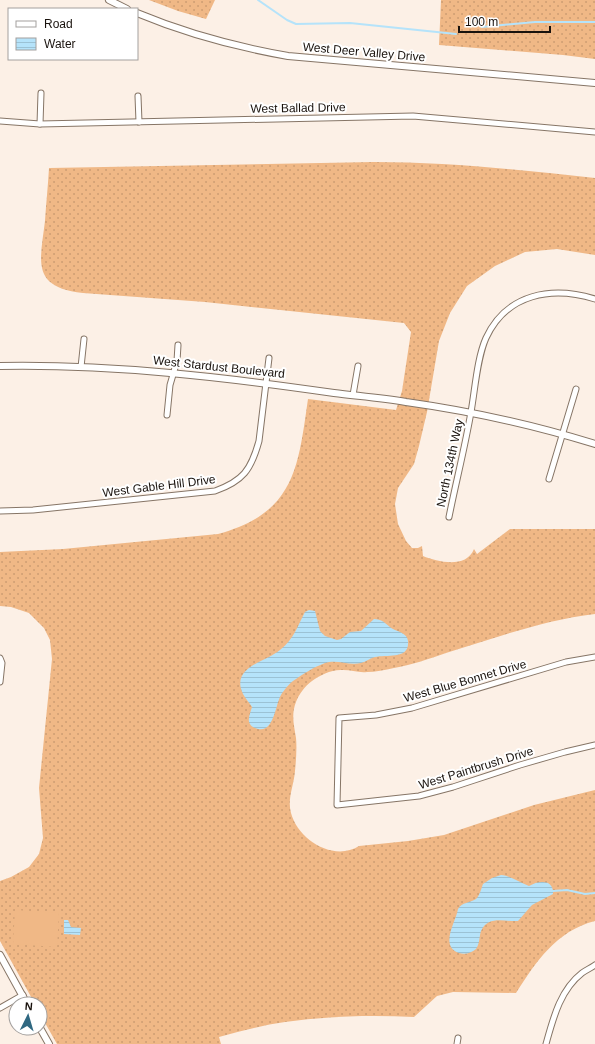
<svg xmlns="http://www.w3.org/2000/svg" width="595" height="1044" viewBox="0 0 595 1044" font-family="Helvetica,sans-serif">
  <style>
    .grass { fill: url(#grass-dots) }
    .garden { fill: #f0b886 }
    .water { fill: url(#water-rules) }
    .lines { fill: none; stroke-linecap: round; stroke-linejoin: round }
    .stream { stroke: #b5e3fa; stroke-width: 2 }
    .minor-casing { stroke: #867566; stroke-width: 7 }
    .tertiary-casing { stroke: #867566; stroke-width: 8 }
    .minor { stroke: #fff; stroke-width: 5 }
    .tertiary { stroke: #fff; stroke-width: 6 }
    .labels { text-anchor: middle; dominant-baseline: central; stroke-width: 4; stroke-linejoin: round; paint-order: stroke }
    .street-label { font-size: 12px; fill: #19120d; stroke: #fff }
  </style>
  <defs>
    <pattern id="grass-dots" width="8" height="8" patternUnits="userSpaceOnUse"><rect width="8" height="8" fill="#f0b886"/><path d="M2 2h.1M6 6h.1" fill="none" stroke="#cd9d72" stroke-width="1.8" stroke-linecap="round"/></pattern>
    <pattern id="water-rules" width="6" height="5" patternUnits="userSpaceOnUse"><rect width="6" height="5" fill="#b5e3fa"/><path d="M0 2.5h6" fill="none" stroke="#9bc2d5"/></pattern>
  </defs>
  <rect width="100%" height="100%" fill="#fcf0e6"/>
  <g class="grass">
    <path d="M149,0h66l-9,19 -28,-8z"/>
    <path d="M441,0h154v59l-32,-4 -124,-10z"/>
    <path d="M374,162c74,0 148,8 221,16v77l-38,-6 -32,3 -30,14 -28,20 -17,27 -11,28 -12,71 -8,34 -5,18 -16,24 -3,16 3,20 8,17 6,7h6l4,-2 1,10c15,6 43,13 51,-7l3,5 33,-25h85v85c-51,6 -100,24 -149,39 -17,6 -35,12 -52,15 -9,2 -19,4 -27,4 -8,1 -16,-2 -24,-2 -11,-1 -23,5 -31,11 -7,5 -13,13 -16,21 -5,13 -2,23 0,36 1,10 0,23 -1,33 -1,14 -8,28 -4,42 7,27 43,49 68,33l49,-5 36,-6 90,-30 61,-15v131c-39,10 -59,41 -79,72l-63,-1 -16,4 -23,21c-43,-2 -86,-1 -129,5 -22,3 -44,9 -66,15l2,7h-164l-17,-30v-10h-5l-35,-63v-60l11,-4 18,-10 10,-13 4,-16 -4,-50 13,-129 -2,-19 -6,-12 -15,-15 -18,-6 -11,-1v-54l63,-3 155,-15c77,-21 80,-66 90,-135l88,11 6,-19 9,-59 -7,-9 -199,-21 -122,-9c-52,-6 -43,-31 -38,-72 1,-17 3,-35 4,-53z"/>
  </g>
  <path class="garden" d="M15,910l44,3 -2,34 -44,-3z"/>
  <g class="water">
    <path d="M309,610l6,1 5,20 5,5 12,4 4,-1 9,-7 11,-1 13,-12c12,1 12,7 21,11 5,2 12,4 13,11 2,19 -22,13 -33,16 -5,1 -9,5 -14,6 -12,3 -24,-4 -36,0 -11,4 -22,11 -32,18 -4,3 -9,9 -12,14 -6,10 -7,41 -26,33 -3,-1 -5,-3 -6,-6 -1,-5 2,-11 3,-15 -3,-5 -7,-9 -9,-13 -13,-27 23,-32 37,-44 14,-11 17,-23 25,-38z"/>
    <path d="M501,875c10,1 19,8 28,11 10,-6 25,-7 24,8l-21,11 -14,16c-13,1 -30,-6 -37,10 -2,6 -1,12 -5,18 -5,4 -11,6 -17,4 -20,-7 -3,-31 -1,-44 4,-7 12,-6 18,-10 4,-4 5,-10 7,-15l9,-6z"/>
    <path d="M64,920h4l3,7 10,1 -1,7 -16,-1z"/>
  </g>
  <g class="lines">
    <g class="stream">
      <path d="M258,0l29,20 9,4 54,-1 106,11"/>
      <path d="M482,27l53,-5h60"/>
      <path d="M553,891l14,-1 18,4 10,-1"/>
    </g>
    <g class="minor-casing">
      <g id="minor">
        <path d="M138,96l1,26"/>
        <path d="M0,121l40,3 373,-8 182,16"/>
        <path d="M40,124l1,-31"/>
        <path d="M81,367l3,-28"/>
        <path d="M353,395l5,-29"/>
        <path d="M167,415l3,-30 7,-24 1,-16"/>
        <path d="M549,479l27,-90"/>
        <path d="M0,511l33,-1 182,-19c28,-10 36,-21 44,-50l10,-83"/>
        <path d="M449,517c7,-35 16,-70 22,-105 4,-22 6,-54 15,-74 21,-45 66,-52 109,-39"/>
        <path d="M595,657l-29,5 -154,46 -36,7 -37,3 -2,87 82,-9 34,-9 67,-22 45,-13 30,-7"/>
        <path d="M0,658l2,5 -2,19"/>
        <path d="M0,1008l23,-13"/>
        <path d="M457,1044l1,-6"/>
        <path d="M546,1044c7,-25 14,-54 36,-71 4,-3 9,-5 13,-8"/>
      </g>
    </g>
    <g class="tertiary-casing">
      <g id="tertiary">
        <path d="M109,0l18,9"/>
        <path d="M137,13c48,20 100,34 151,43l307,27"/>
        <path d="M0,366c112,-2 223,11 334,27 24,3 48,5 72,9 64,9 128,23 189,42"/>
        <path d="M0,955l27,49"/>
        <path d="M40,1028l9,16"/>
      </g>
    </g>
    <use href="#minor" class="minor"/>
    <use href="#tertiary" class="tertiary"/>
  </g>
  <g class="labels">
    <g class="street-label">
      <text transform="translate(364 52) rotate(5)">West Deer Valley Drive</text>
      <text transform="translate(298 108) rotate(-1)">West Ballad Drive</text>
      <text transform="translate(219 367) rotate(6)">West Stardust Boulevard</text>
      <text transform="translate(450 463) rotate(-78)">North 134th Way</text>
      <text transform="translate(159 486) rotate(-7)">West Gable Hill Drive</text>
      <text transform="translate(465 681) rotate(-16)">West Blue Bonnet Drive</text>
      <text transform="translate(476 768) rotate(-17)">West Paintbrush Drive</text>
    </g>
  </g>
  <rect x="8" y="8" width="130" height="52" fill="#ffffff" stroke="#a3a09e"/>
  <rect x="16" y="21" width="20" height="6" fill="#ffffff" stroke="#a3a09e"/>
  <text x="44" y="28" font-size="12" fill="#19120d">Road</text>
  <rect x="16" y="38" width="20" height="12" fill="url(#water-rules)" stroke="#a3a09e"/>
  <text x="44" y="48" font-size="12" fill="#19120d">Water</text>
  <g transform="translate(28 1016) rotate(5)"><circle r="19" fill="#ffffff" stroke="#a3a09e"/>
  <path d="M0-3L7 15L0 10L-7 15Z" fill="#2f6881"/>
  <text y="-6" font-size="11" font-weight="bold" text-anchor="middle" fill="#19120d">N</text>
  </g>
  <path d="M459 26v6h91v-6" fill="none" stroke="#19120d" stroke-width="2"/>
  <text x="465" y="26" font-size="12" fill="#19120d" stroke="#ffffff" stroke-width="3" paint-order="stroke">100 m</text>
</svg>
